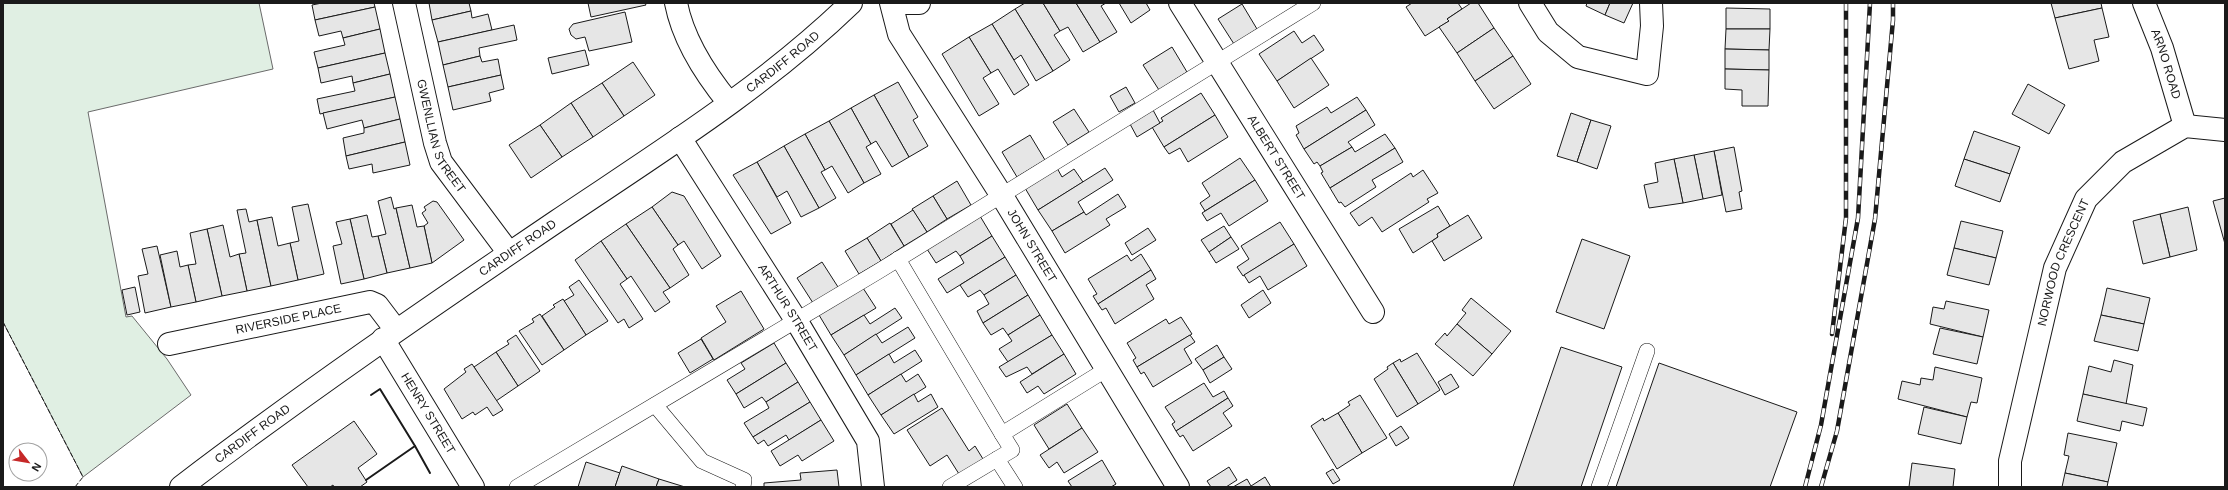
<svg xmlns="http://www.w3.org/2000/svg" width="2228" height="490" viewBox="0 0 2228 490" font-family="Arial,sans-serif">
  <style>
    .green { fill: #e0efe3; stroke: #6a6a6a }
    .building { fill: #e6e6e6; stroke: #1a1a1a }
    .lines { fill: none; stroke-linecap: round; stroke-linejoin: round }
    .lane-casing { stroke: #1a1a1a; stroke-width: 16 }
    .street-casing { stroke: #1a1a1a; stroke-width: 24 }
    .secondary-casing { stroke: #1a1a1a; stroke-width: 24 }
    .primary-casing { stroke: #1a1a1a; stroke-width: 24 }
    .lane { stroke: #fff; stroke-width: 15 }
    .street { stroke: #fff; stroke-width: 22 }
    .secondary { stroke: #fff; stroke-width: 22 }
    .primary { stroke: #fff; stroke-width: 22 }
    .rail-casing { stroke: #1a1a1a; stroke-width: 4.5 }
    .rail { stroke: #fff; stroke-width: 3; stroke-dasharray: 9; stroke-linecap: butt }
    .fence { stroke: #1a1a1a; stroke-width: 1; stroke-dasharray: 5 2; stroke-linecap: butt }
    .wall { stroke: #1a1a1a; stroke-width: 2 }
    .labels { text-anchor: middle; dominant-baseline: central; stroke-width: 3; stroke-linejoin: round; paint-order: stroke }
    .street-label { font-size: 12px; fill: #1a1a1a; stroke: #fff }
  </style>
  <rect width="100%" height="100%" fill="#fff"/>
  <path class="green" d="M3,3h256l14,66 -185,43 38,205 6,-1 35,43 24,36 -108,82 -80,-155z"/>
  <g class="building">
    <path d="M322,3h52l1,4 -60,13 -3,-15z"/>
    <path d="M429,3h42h-2l2,8 -39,9z"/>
    <path d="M588,3h57l1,2 -55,12z"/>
    <path d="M1025,3h18l17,28 -6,4 16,25 -17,11 -38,-62z"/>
    <path d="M1043,3h33l24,39 -17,10 -15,-25 -8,4z"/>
    <path d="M1076,3h30l-5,3 16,26 -17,10z"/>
    <path d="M1119,3h27l4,7 -19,13z"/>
    <path d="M1412,3h46l4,6 -15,10 2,2 -24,15 -19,-29z"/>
    <path d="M1471,3h7l16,25 -37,25 -18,-26 10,-6 -2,-2z"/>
    <path d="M1587,3h23l-5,12 -19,-9z"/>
    <path d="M1610,3h23l-9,20 -19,-8z"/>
    <path d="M2051,3h50l1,5 -47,10z"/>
    <path d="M1242,4l15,25 -23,15 -16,-25z"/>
    <path d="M375,7l5,22 -37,9 -2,-7 -22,5 -4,-16z"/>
    <path d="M1726,8l44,1v20h-44z"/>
    <path d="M2102,8l7,29 -15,3 5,21 -30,8 -14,-51z"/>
    <path d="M1015,9l38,62 -17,10 -15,-26 -7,5 -22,-36z"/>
    <path d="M471,11l1,7 16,-4 4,16 -54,12 -6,-22z"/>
    <path d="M625,12l7,30 -43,9 -4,-14 -9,2 -5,-4 -2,-6 4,-5z"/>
    <path d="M992,24l37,61 -15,10 -16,-26 -7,4 -22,-36z"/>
    <path d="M514,25l3,15 -38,8 1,8 -37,9 -5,-23z"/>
    <path d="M1494,28l19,28 -38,25 -18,-28z"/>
    <path d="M380,29l5,24 -67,15 -4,-16 31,-7 -2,-7z"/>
    <path d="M1726,29h44l-1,21 -44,-1z"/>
    <path d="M1294,31l8,12 12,-8 10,15 -47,31 -18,-27z"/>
    <path d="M969,37l22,36 -8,5 16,26 -20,12 -37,-62z"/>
    <path d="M1172,47l15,25 -28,18 -16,-25z"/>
    <path d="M1725,49l44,1v20l-44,-1z"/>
    <path d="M585,50l4,15 -37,9 -4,-16z"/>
    <path d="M385,53l5,21 -37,9 -1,-7 -31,7 -3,-15z"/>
    <path d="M480,56l2,6 16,-3 3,16 -53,12 -5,-22z"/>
    <path d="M1513,56l18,28 -37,25 -19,-28z"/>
    <path d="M1311,58l18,27 -35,23 -17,-27z"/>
    <path d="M633,62l22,33 -31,21 -22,-33z"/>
    <path d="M1725,69l44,1 -1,36h-26v-16l-17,-1z"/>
    <path d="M390,74l5,23 -75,17 -3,-15 38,-8 -2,-8z"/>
    <path d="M501,75l3,14 -15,4 2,8 -38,9 -5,-23z"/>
    <path d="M898,82l20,35 -5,3 15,26 -19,11 -35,-62z"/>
    <path d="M602,83l22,33 -31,21 -22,-34z"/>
    <path d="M2028,84l37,21 -16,29 -37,-20z"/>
    <path d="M1126,87l9,16 -16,9 -9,-16z"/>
    <path d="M1201,93l14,22 -51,32 -12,-20 11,-6 -2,-3z"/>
    <path d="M874,95l35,62 -17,10 -16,-26 -5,3 -20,-36z"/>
    <path d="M395,97l5,22 -36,9 -2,-8 -35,9 -4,-16z"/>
    <path d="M1357,97l9,13 -62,39 -8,-14 3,-2 -3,-7 31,-19 4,6z"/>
    <path d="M571,103l22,34 -31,20 -22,-32z"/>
    <path d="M851,108l20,36 -5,3 15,27 -17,9 -35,-62z"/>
    <path d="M1074,109l15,23 -21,13 -15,-23z"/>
    <path d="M1153,110l7,13 -23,14 -7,-13z"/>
    <path d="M1366,110l9,15 -27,17 4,5 -32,19 -3,-4 -3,2 -10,-15z"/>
    <path d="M1571,113l20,7 -14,42 -20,-6z"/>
    <path d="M1215,115l13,22 -40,25 -8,-14 -11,6 -5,-7z"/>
    <path d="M400,119l5,23 -59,14 -3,-18 21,-5v-5z"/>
    <path d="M1591,120l20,6 -14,43 -20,-7z"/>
    <path d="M829,121l35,62 -16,10 -16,-27 -7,4 -20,-36z"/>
    <path d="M540,125l22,32 -31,21 -22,-33z"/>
    <path d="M1974,131l46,16 -10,27 -46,-15z"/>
    <path d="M805,134l20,36 -4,2 15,26 -17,10 -35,-62z"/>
    <path d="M1385,134l10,14 -65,40 -9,-15 2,-1 -3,-6 32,-19 3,5z"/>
    <path d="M1030,135l15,25 -28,17 -15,-25z"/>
    <path d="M405,142l5,23 -37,8 -1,-9 -23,5 -3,-13z"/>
    <path d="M784,146l35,62 -18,9 -14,-26 -10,6 -20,-35z"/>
    <path d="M1734,147l8,44 -3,1 3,17 -16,3 -12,-61z"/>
    <path d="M1395,148l8,14 -31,18 4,7 -31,20 -4,-5 -2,1 -9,-15z"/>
    <path d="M1714,151l8,44 -19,4 -9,-44z"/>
    <path d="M1694,155l9,44 -20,4 -9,-44z"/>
    <path d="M1240,158l15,22 -50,31 -5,-8 10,-7 -8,-13z"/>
    <path d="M1674,159l9,44 -34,5 -5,-23 14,-3 -3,-19z"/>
    <path d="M1964,159l46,15 -10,28 -45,-16z"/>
    <path d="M757,162l34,61 -20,11 -38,-59z"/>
    <path d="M1057,168l5,9 12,-8 9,13 -45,28 -13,-22z"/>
    <path d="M1105,168l8,12 -35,22 6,10 -32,19 -14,-21z"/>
    <path d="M1423,170l15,23 -11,6 2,3 -47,30 -10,-15 -13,9 -9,-13 61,-40 2,4z"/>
    <path d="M1255,180l13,21 -39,25 -8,-13 -14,8 -5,-8z"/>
    <path d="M957,181l14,24 -24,14 -14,-23z"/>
    <path d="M672,192l12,4 37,60 -19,13 -18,-28 -6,4 -26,-38z"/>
    <path d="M1118,194l8,13 -20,12 4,6 -45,28 -13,-22 32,-19 2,3z"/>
    <path d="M933,196l14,23 -20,13 -15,-23z"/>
    <path d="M391,197l3,12 2,-1 14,60 -23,5 -9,-37 8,-2 -8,-33z"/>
    <path d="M2225,198v46l-12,-43z"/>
    <path d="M433,201l4,1 27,38 -32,23 -8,-37 4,-3 -6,-10 4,-3 -2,-3z"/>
    <path d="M308,204l16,70 -26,6 -8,-37 9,-2 -7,-34z"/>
    <path d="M412,205l5,22 7,-1 8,37 -22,5 -14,-60z"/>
    <path d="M1438,206l12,20 -13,8 1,3 -25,16 -14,-24z"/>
    <path d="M652,207l26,38 -5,4 16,26 -19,13 -44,-64z"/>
    <path d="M2188,207l9,43 -27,7 -10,-43z"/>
    <path d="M246,209l3,13 8,-2 14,66 -24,5 -8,-37 7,-1 -9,-43z"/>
    <path d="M913,210l14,22 -23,14 -13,-22z"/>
    <path d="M2160,214l10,43 -27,7 -10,-43z"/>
    <path d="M367,215l5,22 6,-1 9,37 -23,6 -14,-60z"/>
    <path d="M1468,215l14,23 -38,23 -12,-20 6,-4 -1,-3z"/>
    <path d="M980,216l12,20 -32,20 -4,-5 -20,12 -9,-14z"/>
    <path d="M272,217l6,29 12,-3 8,37 -27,6 -14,-66z"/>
    <path d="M350,219l14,60 -23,5 -8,-38 9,-2 -6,-22z"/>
    <path d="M1961,221l42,10 -7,27 -42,-10z"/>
    <path d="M1280,222l14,22 -51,32 -6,-9 12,-8 -8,-13z"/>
    <path d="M890,223l14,23 -23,15 -14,-23z"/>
    <path d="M626,224l44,64 -7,4 7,10 -15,10 -24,-36 -4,3 -26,-38z"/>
    <path d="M223,225l7,32 9,-3 8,37 -25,5 -15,-67z"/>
    <path d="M1224,226l7,11 -22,15 -8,-12z"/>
    <path d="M1148,228l8,12 -24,15 -7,-12z"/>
    <path d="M207,229l15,67 -26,6 -8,-37 8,-1 -6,-31z"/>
    <path d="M992,236l13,21 -58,36 -9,-14 26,-16 -4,-7z"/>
    <path d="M1231,237l8,12 -23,14 -7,-11z"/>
    <path d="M867,238l14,23 -22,13 -14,-23z"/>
    <path d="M1582,239l48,17 -26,73 -48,-17z"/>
    <path d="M601,241l26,38 -7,5 23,35 -14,9 -5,-9 -6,4 -43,-63z"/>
    <path d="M1294,244l13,22 -39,24 -8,-14 -11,7 -5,-8z"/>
    <path d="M157,246l14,61 -26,6 -7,-37 10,-2 -6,-25z"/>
    <path d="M1954,248l42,10 -7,27 -42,-10z"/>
    <path d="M177,251l3,16 8,-2 8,37 -25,5 -11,-52z"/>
    <path d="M1141,254l10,16 -53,34 -5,-8 4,-2 -9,-15 39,-24 4,6z"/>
    <path d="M1005,257l11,18 -32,20 -4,-5 -12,7 -8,-12z"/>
    <path d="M822,262l16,25 -25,16 -16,-25z"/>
    <path d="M1151,270l5,9 -10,6 8,14 -39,25 -9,-16 -4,2 -4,-6z"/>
    <path d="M1016,275l12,20 -45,28 -6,-12 12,-7 -5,-9z"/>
    <path d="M579,280l29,41 -22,14 -22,-34 10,-6 -5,-8z"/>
    <path d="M135,287l5,25 -13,3 -5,-25z"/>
    <path d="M863,288l13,20 -45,27 -12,-20z"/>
    <path d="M2107,288l43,10 -6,26 -43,-9z"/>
    <path d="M1263,290l8,13 -22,15 -8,-13z"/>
    <path d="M741,291l23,38 -50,31 -13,-22 25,-16 -10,-16z"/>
    <path d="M1028,295l12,20 -32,20 -5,-7 -12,7 -8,-12z"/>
    <path d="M1471,298l40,33 -19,23 -35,-30 9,-11 -4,-3z"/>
    <path d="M563,299l23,36 -22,15 -22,-34 13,-9 -2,-2z"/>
    <path d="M1946,301l43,9 -6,27 -53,-13 3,-17 11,2z"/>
    <path d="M895,308l7,10 -58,37 -13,-20 33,-20 6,9z"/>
    <path d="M540,314l24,36 -22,15 -23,-34 15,-9 -2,-3z"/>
    <path d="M1040,315l12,20 -44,27 -9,-13 13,-8 -4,-6z"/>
    <path d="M2101,315l43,9 -6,27 -44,-10z"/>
    <path d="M1181,317l11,17 -55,33 -4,-7 3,-2 -9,-15 39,-24 3,5z"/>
    <path d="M1457,324l35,30 -19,22 -38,-32 10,-11 2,3z"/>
    <path d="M908,327l7,11 -59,37 -12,-20 32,-21 6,9z"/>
    <path d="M1940,328l43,9 -6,27 -44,-10z"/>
    <path d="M516,335l24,36 -22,15 -22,-34 13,-8 -2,-3z"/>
    <path d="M1052,335l12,19 -32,20 -5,-7 -21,10 -7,-10z"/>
    <path d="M1190,335l5,7 -11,7 8,14 -39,24 -9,-15 -3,2 -4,-7z"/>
    <path d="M701,339l12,20 -23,14 -12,-20z"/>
    <path d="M774,343l12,20 -50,31 -9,-14 18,-11 -4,-6z"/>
    <path d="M1217,345l7,12 -21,13 -8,-11z"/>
    <path d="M1561,347l61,20 -41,120h-68z"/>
    <path d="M915,350l7,11 -54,34 -12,-20 33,-21 5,9z"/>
    <path d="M496,352l22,34 -22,15 -22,-34z"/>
    <path d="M1417,353l23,37 -22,14 -25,-41 7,-4 1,3z"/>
    <path d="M1064,354l12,20 -32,20 -6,-8 -11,7 -7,-11z"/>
    <path d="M1224,357l8,12 -22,14 -7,-13z"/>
    <path d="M2114,360l19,5 -7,39 -43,-10 6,-28 22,6z"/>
    <path d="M786,363l12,19 -32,20 -4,-5 -18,11 -8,-14z"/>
    <path d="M1393,363l25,41 -21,13 -23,-38 14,-10 -1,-2z"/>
    <path d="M1659,363l138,49 -27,75h-154z"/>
    <path d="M472,364l31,46 -10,6 -6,-9 -12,8 -2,-3 -11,7 -18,-30 22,-17 -2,-3z"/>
    <path d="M1935,367l47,11 -5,25 -6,-1 -4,15 -69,-18 4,-18 18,4 1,-7 12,2z"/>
    <path d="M901,374l5,8 12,-8 8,13 -45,28 -13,-20z"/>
    <path d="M1451,374l8,13 -14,8 -7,-13z"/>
    <path d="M798,382l12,20 -57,35 -9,-14 25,-15 -3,-6z"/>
    <path d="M1204,383l9,14 11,-6 4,7 -52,33 -4,-7 3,-2 -10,-15z"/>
    <path d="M914,394l4,8 13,-8 7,13 -44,27 -13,-19z"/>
    <path d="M2083,394l64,14 -4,18 -21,-5 -2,10 -43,-10z"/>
    <path d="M1360,395l27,43 -25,15 -24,-40 12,-8 -2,-3z"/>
    <path d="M1228,398l5,8 -10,7 9,13 -39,25 -10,-16 -3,2 -4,-6z"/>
    <path d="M810,402l11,18 -32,20 -3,-5 -18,11 -4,-6 -6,4 -5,-7z"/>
    <path d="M1067,404l15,24 -33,21 -15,-24z"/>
    <path d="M1924,407l43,10 -6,27 -43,-10z"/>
    <path d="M942,408l27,43 6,-5 8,13 -24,15 -12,-19 -17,11 -23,-36z"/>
    <path d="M1338,413l24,40 -25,16 -26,-43 12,-8 1,3z"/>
    <path d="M821,420l13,21 -32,20 -4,-6 -18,11 -9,-15z"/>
    <path d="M354,421l23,33 -19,14 9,14 -7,5h-26l-1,-2 -3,2h-22l-16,-22z"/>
    <path d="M1401,426l8,12 -13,8 -7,-12z"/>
    <path d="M1082,428l16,24 -34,21 -7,-11 -8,6 -9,-13z"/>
    <path d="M2068,433l49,10 -9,39 -43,-9 4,-17 -5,-1z"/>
    <path d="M1102,460l14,24 -5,3h-39l-4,-6z"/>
    <path d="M586,462l34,11 -5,14h-37z"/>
    <path d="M1912,463l43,6 -2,18h-44z"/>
    <path d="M622,466l37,13 -3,8h-41z"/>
    <path d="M1229,467l8,13 -11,7h-15l-4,-6z"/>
    <path d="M1333,469l7,11 -7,4 -7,-11z"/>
    <path d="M837,470l2,17h-75v-4l37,-3 -1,-7z"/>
    <path d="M2065,473l43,9 -1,5h-45z"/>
    <path d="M1265,477l6,10h-38l14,-8 4,7z"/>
    <path d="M659,479l26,8h-29z"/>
  </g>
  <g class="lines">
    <g class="lane-casing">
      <g id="lane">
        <path d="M898,259l104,175"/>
        <path d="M655,405l47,56 42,19 -1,7"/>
        <path d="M997,459l18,28"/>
        <path d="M517,487l362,-216 434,-268"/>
        <path d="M950,487l62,-37 -10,-16 105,-65"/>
        <path d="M1599,487l48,-136"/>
      </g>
    </g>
    <g class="street-casing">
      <g id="street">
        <path id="s1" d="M404,3l31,140 6,19 68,91"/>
        <path d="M676,3c7,36 30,72 53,100"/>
        <path id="s2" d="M891,3l8,31 103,162 176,291"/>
        <path id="s3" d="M1180,3l193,309"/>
        <path d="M1530,3l18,29 30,25 69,17 5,-48 -1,-23"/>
        <path id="s4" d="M2144,3l18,45 23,78"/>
        <path id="s5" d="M680,138l116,182 72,121 5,46"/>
        <path id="s6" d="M383,339l90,148"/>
        <path id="s7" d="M169,344l201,-42 7,3 19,25"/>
        <path id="s8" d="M2010,487v-26l45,-193 31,-69 37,-37 62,-36 40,4"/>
      </g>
    </g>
    <g class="secondary-casing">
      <path id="secondary" d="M902,3h17"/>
    </g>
    <g class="primary-casing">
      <g id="primary">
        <path id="s9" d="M181,487c122,-93 249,-180 376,-266 101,-68 206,-133 294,-218"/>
      </g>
    </g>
    <use href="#lane" class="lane"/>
    <use href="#street" class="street"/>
    <use href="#secondary" class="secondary"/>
    <use href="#primary" class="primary"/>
    <g class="rail-casing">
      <g id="rail">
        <path d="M1832,334l14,-116v-215"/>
        <path d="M1805,487l16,-62 37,-207 12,-215"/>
        <path d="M1821,487l16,-56 38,-212 18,-199v-17"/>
      </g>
    </g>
    <use href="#rail" class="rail"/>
    <path class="fence" d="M3,322l80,155 -8,10"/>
    <g class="wall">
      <path d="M415,446l15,27"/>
      <path d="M366,480l49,-34 -35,-57 -9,6"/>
    </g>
  </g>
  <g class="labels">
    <g class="street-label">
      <text stroke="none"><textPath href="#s9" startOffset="737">CARDIFF ROAD</textPath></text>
      <text stroke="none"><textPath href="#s4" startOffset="65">ARNO ROAD</textPath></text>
      <text stroke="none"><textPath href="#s1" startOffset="139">GWENLLIAN STREET</textPath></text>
      <text stroke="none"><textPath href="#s3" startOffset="182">ALBERT STREET</textPath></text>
      <text stroke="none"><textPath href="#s2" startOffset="282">JOHN STREET</textPath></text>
      <text stroke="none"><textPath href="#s9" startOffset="413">CARDIFF ROAD</textPath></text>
      <text stroke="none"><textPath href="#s8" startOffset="232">NORWOOD CRESCENT</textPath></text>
      <text stroke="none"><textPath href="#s5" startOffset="201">ARTHUR STREET</textPath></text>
      <text stroke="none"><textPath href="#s7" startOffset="122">RIVERSIDE PLACE</textPath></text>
      <text stroke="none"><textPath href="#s6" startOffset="87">HENRY STREET</textPath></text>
      <text stroke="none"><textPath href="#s9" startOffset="89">CARDIFF ROAD</textPath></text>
    </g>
  </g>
  <rect width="2228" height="490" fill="none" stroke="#1a1a1a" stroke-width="8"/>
  <g transform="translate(28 462) rotate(121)"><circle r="19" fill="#ffffff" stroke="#a3a3a3"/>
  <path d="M0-3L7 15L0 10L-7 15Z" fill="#c62828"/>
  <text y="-6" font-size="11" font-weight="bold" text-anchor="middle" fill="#1a1a1a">N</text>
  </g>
</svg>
